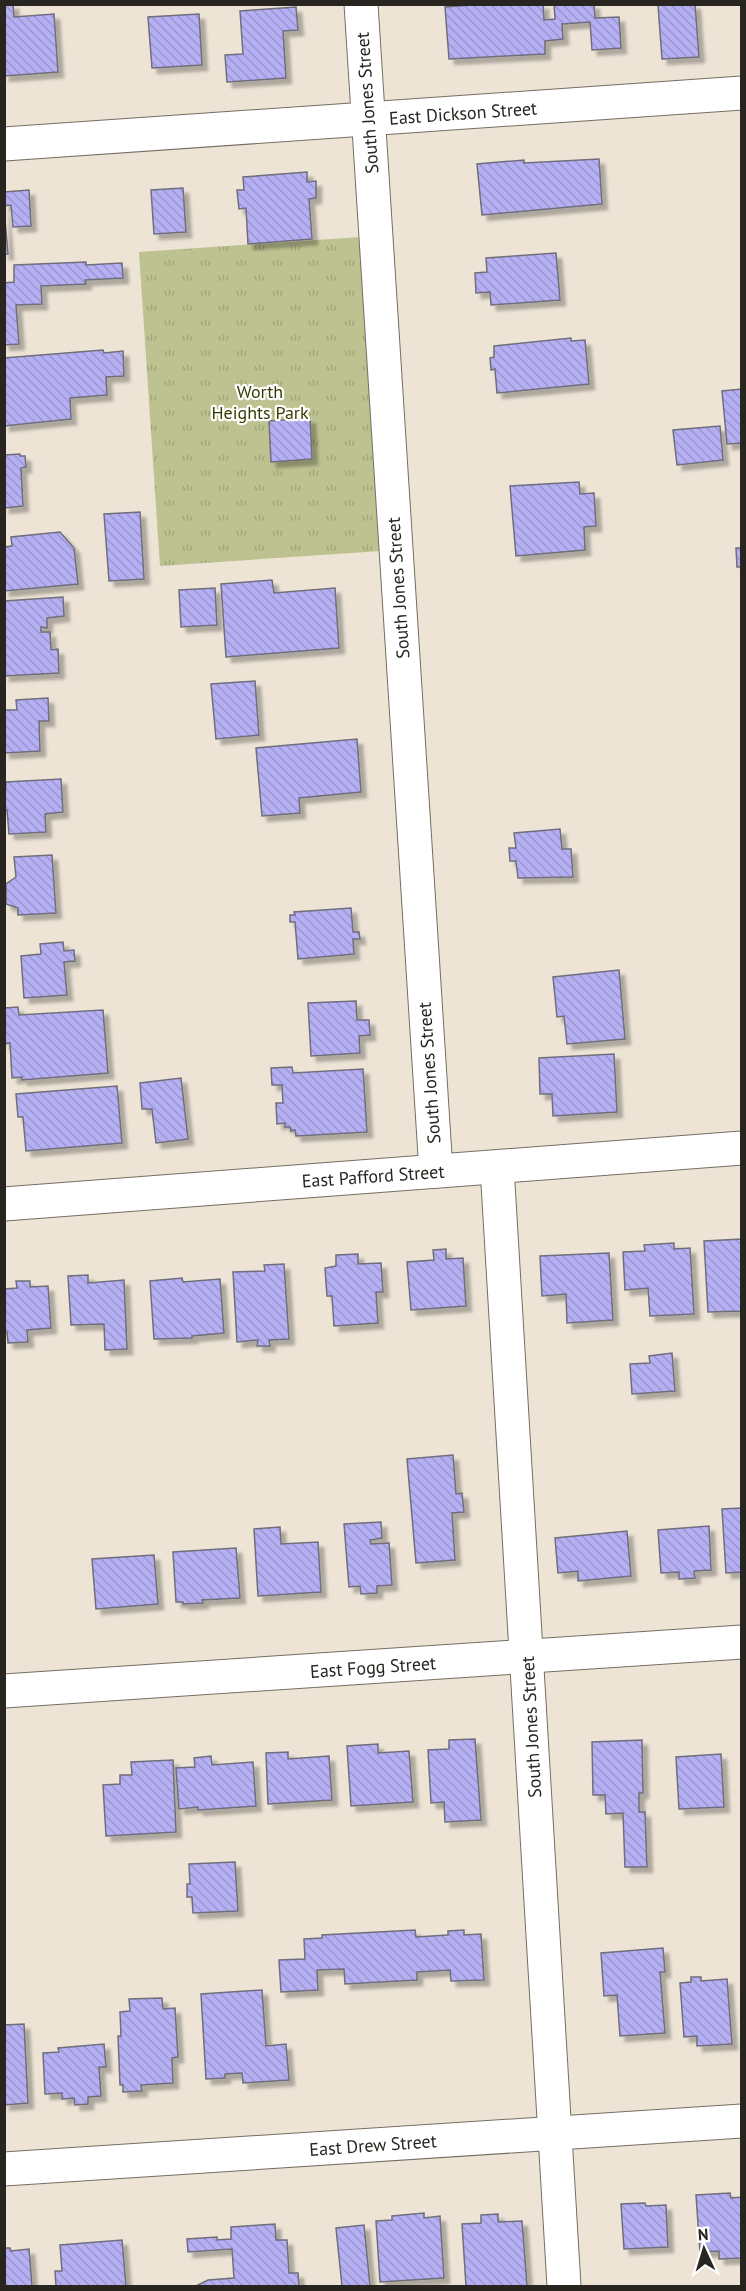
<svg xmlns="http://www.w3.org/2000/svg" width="746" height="2291" viewBox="0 0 746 2291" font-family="'PT Sans',sans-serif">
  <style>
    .park { fill: url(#park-tufts) }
    .building { fill: url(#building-back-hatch); stroke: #6f6e7c; stroke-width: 1.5; filter: url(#shadow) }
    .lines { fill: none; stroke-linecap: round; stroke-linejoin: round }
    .street-casing { stroke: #766e62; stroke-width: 35 }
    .street { stroke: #fff; stroke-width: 33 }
    .labels { text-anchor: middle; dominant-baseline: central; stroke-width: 4.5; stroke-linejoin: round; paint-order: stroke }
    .street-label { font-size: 18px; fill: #282520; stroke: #fff }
    .park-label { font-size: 18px; fill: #393c02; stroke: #fff }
  </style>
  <defs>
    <pattern id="park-tufts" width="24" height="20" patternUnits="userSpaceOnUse" patternTransform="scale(1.5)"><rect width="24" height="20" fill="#bdc290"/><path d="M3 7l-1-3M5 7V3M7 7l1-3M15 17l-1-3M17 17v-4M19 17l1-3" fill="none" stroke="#a2a77c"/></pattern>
    <pattern id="building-back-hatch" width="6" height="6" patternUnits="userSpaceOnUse" patternTransform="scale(1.5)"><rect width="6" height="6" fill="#b5aff3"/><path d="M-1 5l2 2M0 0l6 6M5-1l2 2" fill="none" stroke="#9c96d0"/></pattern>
    <filter id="shadow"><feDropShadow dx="5.5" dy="5.5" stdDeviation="1.5" flood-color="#0004"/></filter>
  </defs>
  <rect width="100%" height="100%" fill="#ede4d6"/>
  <path class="park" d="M360,237l21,314 -221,15 -21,-314z"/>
  <g class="building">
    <path d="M4,4h9l1,13 40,-3 4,58 -54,4z"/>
    <path d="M485,4h58l1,16 11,-1 -1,-15h40l1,14 24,-1 2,31 -29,2 -2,-28 -28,2 1,15 -18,2v13l-96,5 -4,-52z"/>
    <path d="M695,4l4,53 -37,2 -4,-54z"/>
    <path d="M296,7l2,23 -15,1 3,47 -59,4 -2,-27 18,-1 -3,-43z"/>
    <path d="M199,14l3,51 -50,3 -4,-51z"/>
    <path d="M599,159l3,45 -120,11 -5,-51 47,-4v3z"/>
    <path d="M307,172v10l9,-1v17l-7,1 3,40 -64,5 -2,-36 -7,1 -2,-19h7l-1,-13z"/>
    <path d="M183,188l3,44 -32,2 -3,-44z"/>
    <path d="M29,190l2,36 -18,1 -2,-22 -7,1v-14z"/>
    <path d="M4,208l4,46h-4z"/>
    <path d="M556,253l4,47 -69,5 -1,-13 -14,1 -1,-20 12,-1 -1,-14z"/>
    <path d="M86,262v3l36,-2 1,15 -38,2 1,4 -45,2 1,18 -26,1 3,39 -15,1v-62l10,-1v-17z"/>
    <path d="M571,338v3l14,-1 4,44 -92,9 -2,-24 -4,1 -1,-12 4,-1v-11z"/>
    <path d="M103,350l1,3 19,-2 1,25 -18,1 1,18 -37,3 1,21 -67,7v-68z"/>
    <path d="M742,389v54l-15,1 -5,-53z"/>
    <path d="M310,418l2,41 -41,3 -2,-41z"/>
    <path d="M720,426l3,34 -46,5 -4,-35z"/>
    <path d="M20,454v2h5l1,11 -5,1 2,38 -19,2v-53z"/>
    <path d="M579,482l1,12 14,-1 2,33 -12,1 1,23 -69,6 -6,-70z"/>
    <path d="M140,512l4,67 -35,2 -5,-67z"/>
    <path d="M60,532l14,16 4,36 -74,7v-44l8,-1 -1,-9z"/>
    <path d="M736,548h6v19h-5z"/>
    <path d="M272,580l2,13 61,-5 4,60 -113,9 -5,-73z"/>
    <path d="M215,588l2,37 -36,2 -2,-37z"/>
    <path d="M63,597l1,19 -17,2v10l-6,-1v5h9l1,18 7,-1 1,24 -55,3v-75z"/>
    <path d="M255,681l4,54 -43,4 -5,-55z"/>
    <path d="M48,698l1,23h-10l1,30 -36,2v-43h13l-1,-10z"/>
    <path d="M357,739l4,53 -62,6 1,15 -38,3 -6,-68z"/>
    <path d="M61,779l2,33 -18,2 1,18 -37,2 -2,-24 -3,1 2,-29z"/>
    <path d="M560,829l2,20h9l2,28 -55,1 -2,-17h-6l-1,-13h7l-2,-15z"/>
    <path d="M52,855l4,58 -38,2v-7l-12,-4v-20l10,-7 -2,-20z"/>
    <path d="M351,908l2,24h6l1,7h-7l1,15 -56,5 -3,-37h-5v-7h5l-1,-3z"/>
    <path d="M63,942l1,9 10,-1 1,11 -11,1 3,33 -43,3 -3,-42 20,-2 -1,-10z"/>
    <path d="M619,970l6,69 -58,5 -3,-28 -7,1 -4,-40z"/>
    <path d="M356,1001l1,19h12l1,15 -11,1 1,17 -49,3 -3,-53z"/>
    <path d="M18,1007l1,8 84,-5 5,63 -86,7v-3l-10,1 -2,-35 -6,1v-36z"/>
    <path d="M614,1054l3,58 -64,4 -1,-22h-12l-1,-36z"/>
    <path d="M292,1067l1,6 70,-4 4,63 -71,4 -1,-6 -4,1 -1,-4h-5v-4l-8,1 -1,-21h7l-1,-18h-10l-1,-17z"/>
    <path d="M181,1078l7,61 -32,4 -4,-34h-10l-2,-26z"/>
    <path d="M117,1086l5,57 -96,8 -3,-34h-5l-2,-23z"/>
    <path d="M742,1239v72l-34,1 -4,-71z"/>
    <path d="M674,1243v6l16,-1 4,66 -44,2 -2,-28 -23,2 -2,-38 22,-1 -1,-6z"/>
    <path d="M446,1249v10l17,-1 3,48 -55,4 -4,-48 27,-2 -1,-10z"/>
    <path d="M609,1253l4,67 -46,3 -1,-29 -24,2 -2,-40z"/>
    <path d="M358,1254v10l23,-1 2,29h-7l2,31 -44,3 -2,-30h-5l-2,-28 11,-2v-11z"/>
    <path d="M284,1264l5,75 -20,1 1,6h-13l1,-6 -21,2 -4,-70 32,-1 -1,-6z"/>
    <path d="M88,1275v8l36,-3 3,69 -22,1 -1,-26 -33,1 -3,-49z"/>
    <path d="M182,1278l1,4 37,-3 4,54 -32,3v2l-38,1 -4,-58z"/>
    <path d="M16,1281h14v6l18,-1 3,42 -24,2 1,12 -20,1 -1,-11h-3v-43l13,-1z"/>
    <path d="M672,1353l3,38 -43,3 -2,-30 20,-1 -1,-7z"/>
    <path d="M453,1455l3,39 6,-1 2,19 -12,1 3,47 -39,3 -9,-104z"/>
    <path d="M742,1508v64l-16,1 -4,-64z"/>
    <path d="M381,1522l1,16 -12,2 1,4 18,-1 3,42 -15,1v7l-16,1 -1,-8 -11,1 -5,-63z"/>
    <path d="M709,1526l2,44 -17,1 1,7 -16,1v-7l-18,1 -3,-43z"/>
    <path d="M280,1527l1,17 37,-2 3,50 -63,4 -4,-67z"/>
    <path d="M627,1531l4,45 -53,5v-10l-20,2 -3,-35z"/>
    <path d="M236,1548l4,50 -38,2 1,3 -20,1v-2h-7l-3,-50z"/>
    <path d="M154,1555l4,49 -62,5 -4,-50z"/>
    <path d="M475,1739l6,81 -36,2 -1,-20 -13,1 -3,-53 21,-1v-9z"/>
    <path d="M642,1740l1,53h-4v19h6l2,55h-22l-2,-54 -17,1 -1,-19h-12l-1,-53z"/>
    <path d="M378,1744v9l31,-2 4,51 -62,4 -4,-60z"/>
    <path d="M288,1752v7l41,-3 3,44 -64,4 -2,-51z"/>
    <path d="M721,1754l3,53 -45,2 -3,-52z"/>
    <path d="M211,1756l1,9 41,-3 3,44 -58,4v-3l-19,2 -3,-41 19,-1 -1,-9z"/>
    <path d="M173,1760l3,72 -70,4 -3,-51 17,-1v-9h12l-1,-13z"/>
    <path d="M235,1862l3,49 -45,2 -1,-16h-5v-13h3l-1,-20z"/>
    <path d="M415,1930l1,7 32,-2v-4l16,-1v5l17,-1 3,46 -33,1 -1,-11 -33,2v8l-72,4 -1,-15 -27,1 1,20 -37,2 -2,-32 26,-1 -1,-20 18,-1v-3z"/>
    <path d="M663,1948l2,24h-5l5,61 -45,3 -3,-41 -13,1 -3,-43z"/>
    <path d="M691,1977h10v4l26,-2 5,65 -35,2v-10l-13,1 -4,-54 11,-1z"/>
    <path d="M262,1990l4,56 20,-2 3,36 -46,3 -1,-10 -17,1v4l-19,1 -5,-85z"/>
    <path d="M162,1998l1,11 12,-1 3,49 -6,1 1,25 -32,2 1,6 -19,1v-7h-3l-2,-49h3l-1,-24 10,-1 -1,-12z"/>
    <path d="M24,2024l4,79 -24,2v-80z"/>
    <path d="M104,2044l2,23h-7l2,29 -13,1v7l-13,1 -1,-7 -12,1v-6l-17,1 -2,-41 16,-1 -1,-4z"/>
    <path d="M730,2193l1,5 11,-1v61l-23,1v-8l-19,1 -4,-57z"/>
    <path d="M645,2203l1,3 20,-1 2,42 -44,2 -3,-45z"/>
    <path d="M424,2213v5l16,-2 4,62 -64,4 -4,-61 16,-1v-4z"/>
    <path d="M498,2214v8l24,-1 5,65h-61l-4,-62 19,-1v-8z"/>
    <path d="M275,2224l1,16h11l2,33h9l1,13h-103l12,-6 26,-2 -2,-29 -44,3 -1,-13 30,-2v3l14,-1v-12z"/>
    <path d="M364,2225l6,61h-28l-6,-58z"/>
    <path d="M122,2240l4,46h-70l-1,-15h7l-2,-26z"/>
    <path d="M4,2248h6l1,3 18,-2 3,37h-28z"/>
  </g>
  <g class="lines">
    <g class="street-casing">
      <g id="street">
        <path d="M361,4l75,1167"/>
        <path d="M4,144l738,-51"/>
        <path d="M497,1167l67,1119"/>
        <path d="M4,1204l738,-56"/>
        <path d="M4,1691l738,-49"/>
        <path d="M4,2169l738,-48"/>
      </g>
    </g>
    <use href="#street" class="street"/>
  </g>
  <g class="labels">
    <g class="street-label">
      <text transform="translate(367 103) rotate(-94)">South Jones Street</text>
      <text transform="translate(463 113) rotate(-4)">East Dickson Street</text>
      <text transform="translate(398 588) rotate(-94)">South Jones Street</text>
      <text transform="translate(429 1073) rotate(-94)">South Jones Street</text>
      <text transform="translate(373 1176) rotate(-4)">East Pafford Street</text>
      <text transform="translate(373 1667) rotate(-4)">East Fogg Street</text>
      <text transform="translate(531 1727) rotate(-93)">South Jones Street</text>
      <text transform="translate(373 2145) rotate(-4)">East Drew Street</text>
    </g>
    <g class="park-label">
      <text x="260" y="391">Worth<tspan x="260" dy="21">Heights Park</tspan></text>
    </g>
  </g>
  <rect width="746" height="2291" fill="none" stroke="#282520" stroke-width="12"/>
  <g transform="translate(704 2249) rotate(356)" stroke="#ffffff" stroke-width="4.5" paint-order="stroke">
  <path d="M0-4.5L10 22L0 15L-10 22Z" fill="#282520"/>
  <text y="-9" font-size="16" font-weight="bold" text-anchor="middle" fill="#282520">N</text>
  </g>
</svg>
